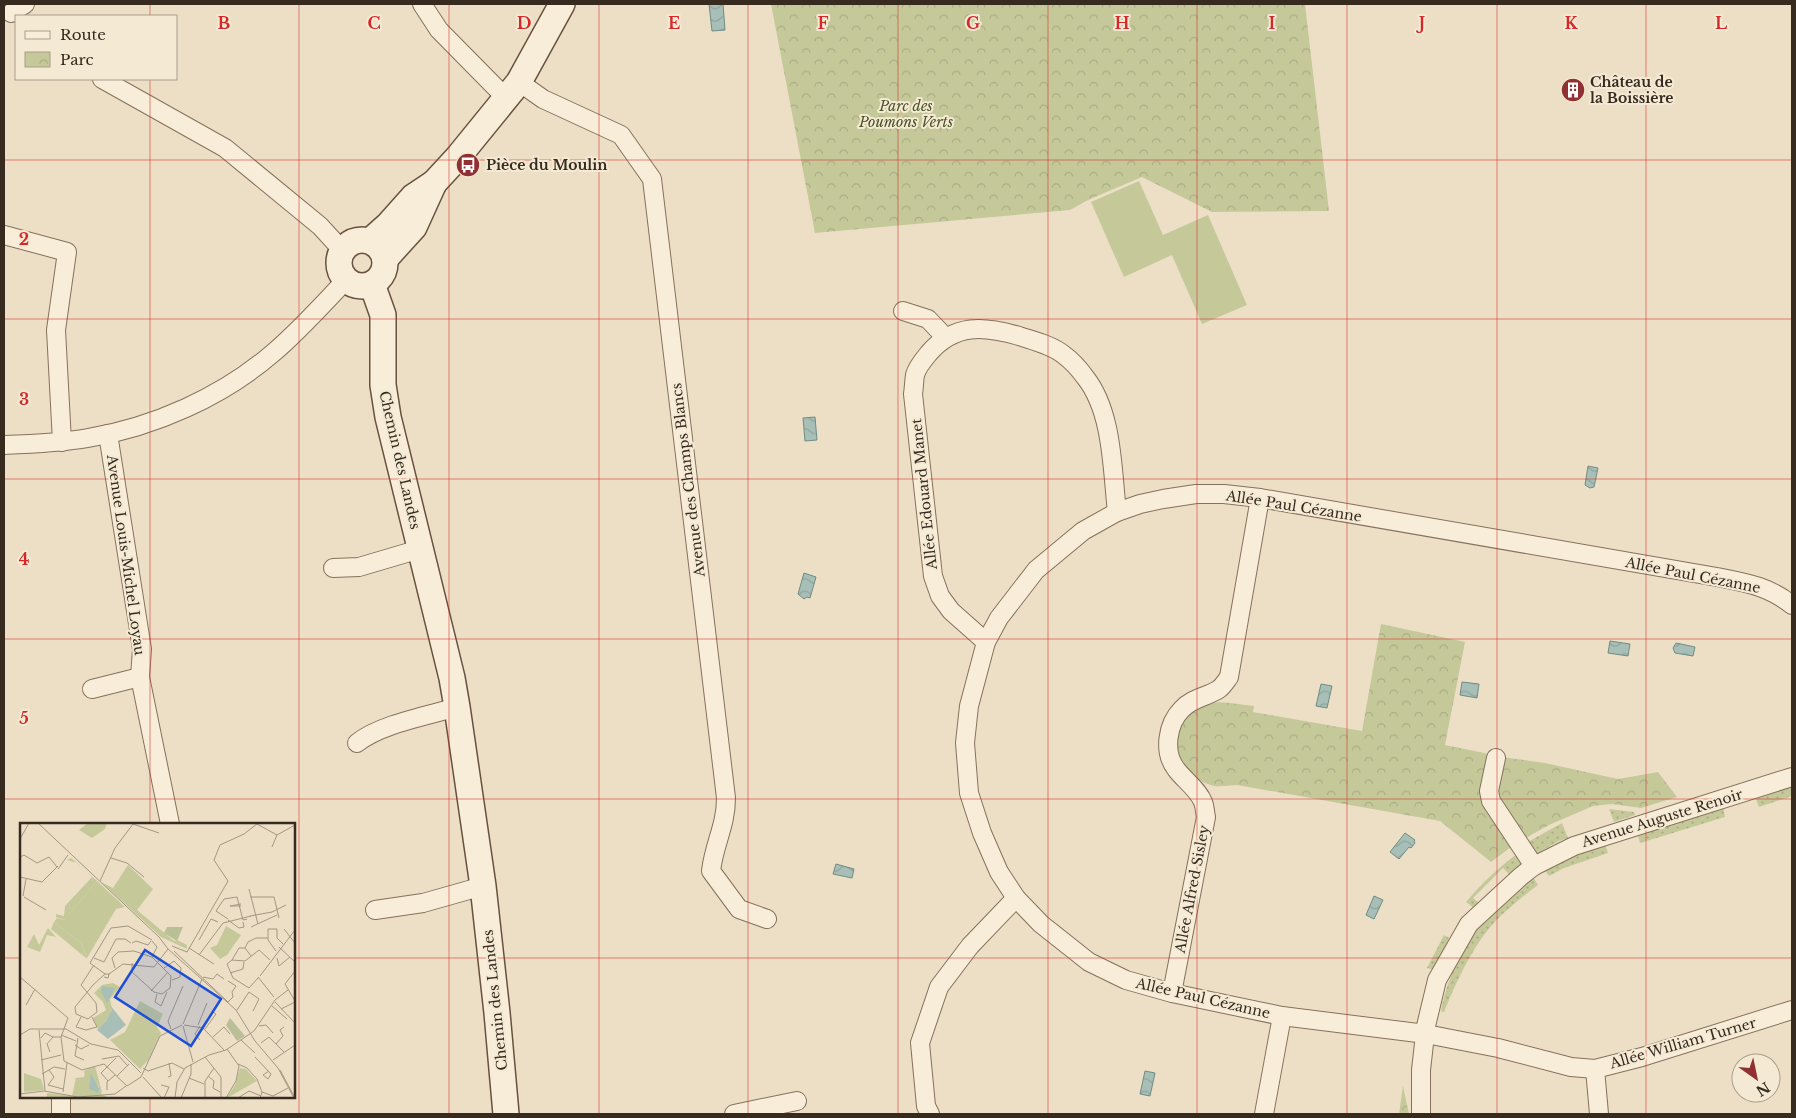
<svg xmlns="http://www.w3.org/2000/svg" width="1796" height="1118" viewBox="0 0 1796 1118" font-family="'Libre Baskerville',serif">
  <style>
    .grass { fill: url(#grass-dots) }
    .park { fill: url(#park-crowns) }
    .pitch { fill: #c5c99a }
    .water { fill: url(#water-waves); stroke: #6e8d84 }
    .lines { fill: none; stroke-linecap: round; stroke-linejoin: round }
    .street-casing { stroke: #86715c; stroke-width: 20 }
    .secondary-casing { stroke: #68523f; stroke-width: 28 }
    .street { stroke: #f7edd8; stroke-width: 18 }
    .secondary { stroke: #f7edd8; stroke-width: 25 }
    .grid { fill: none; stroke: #d62828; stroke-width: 1; stroke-opacity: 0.55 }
    .labels { text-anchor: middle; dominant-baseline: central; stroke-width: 4; stroke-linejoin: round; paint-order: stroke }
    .poi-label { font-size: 14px; font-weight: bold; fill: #372a1f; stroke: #f4ead4; text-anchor: start }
    .park-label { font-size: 14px; font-style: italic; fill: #495227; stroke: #f4ead4 }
    .street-label { font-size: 14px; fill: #372a1f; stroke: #f4ead4 }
    .inset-road { fill: none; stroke: #a49783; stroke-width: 1 }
    .view { fill: #1d4ed8; fill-opacity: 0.15; stroke: #1d4ed8; stroke-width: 2.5 }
    .inset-edge { fill: none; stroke: #372a1f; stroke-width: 2.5 }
    .grid-label { font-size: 16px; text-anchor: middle; font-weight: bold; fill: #d62828; stroke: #f4ead4; stroke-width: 4; stroke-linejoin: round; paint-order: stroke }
  </style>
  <defs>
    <pattern id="grass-dots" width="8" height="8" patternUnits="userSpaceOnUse" patternTransform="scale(1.25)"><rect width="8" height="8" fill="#c5c99a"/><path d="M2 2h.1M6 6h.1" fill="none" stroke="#aaad84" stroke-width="1.8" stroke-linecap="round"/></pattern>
    <pattern id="park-crowns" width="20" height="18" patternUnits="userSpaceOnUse" patternTransform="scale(1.25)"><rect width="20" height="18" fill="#c5c99a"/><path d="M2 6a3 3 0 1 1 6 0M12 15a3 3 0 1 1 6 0" fill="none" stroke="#aaad84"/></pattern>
    <pattern id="water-waves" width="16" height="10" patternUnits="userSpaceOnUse" patternTransform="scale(1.25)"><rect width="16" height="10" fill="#a7bfb7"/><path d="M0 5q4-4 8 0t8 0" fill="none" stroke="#90a49d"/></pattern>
  </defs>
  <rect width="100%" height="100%" fill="#ecdfc5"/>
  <g class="grass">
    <path d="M1792,786v10l-33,11 -3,-8z"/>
    <path d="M1723,807l2,10 -85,26 -2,-8z"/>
    <path d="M1609,809l25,3 1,3 -21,7z"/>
    <path d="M1562,823l6,15 -9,3 -25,14 -8,-12z"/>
    <path d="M1605,844l3,9 -44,15 -15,8 -5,-7 15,-8z"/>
    <path d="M1521,851l6,9 -18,14 -6,-6 -30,30 6,5 -5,5 -8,-6c17,-20 34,-36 55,-51z"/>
    <path d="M1533,877l5,8c-20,15 -42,32 -57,54 -15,22 -27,48 -37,73l-3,-1c8,-42 31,-83 64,-113 8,-7 18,-14 28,-21z"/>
    <path d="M1444,935l5,3 -15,32 -7,-2z"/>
  </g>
  <g class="park">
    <path d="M771,4h534l24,207 -117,1 -70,-35 -54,23 -18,10 -255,23z"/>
    <path d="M1381,624l84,18 -20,103 64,13 36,5 73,16 40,-7 19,25 -36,11 -29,-4 -19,2 -44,19 -34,19 -24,18 -51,-41 -203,-36c-7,0 -16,2 -23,1 -33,-8 -49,-41 -28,-68 3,-5 9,-11 14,-13 17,-6 37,-1 54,1l-1,6 109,19z"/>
    <path d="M1403,1086l6,28h-10z"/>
  </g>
  <path class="pitch" d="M1139,181l24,54 45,-20 39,90 -45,19 -30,-69 -48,22 -33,-75z"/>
  <g class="water">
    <path d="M709,4h14l2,26 -13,1z"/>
    <path d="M815,417l2,23 -12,1 -2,-23z"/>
    <path d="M1588,466l10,2 -4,19 -4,1 -5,-3z"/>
    <path d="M804,573l12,4 -6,21 -3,-1 -3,2 -6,-5z"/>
    <path d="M1610,641l20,3 -2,12 -20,-3z"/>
    <path d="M1676,643l19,4 -2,9 -18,-3 -2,-5z"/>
    <path d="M1462,682l17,2 -2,14 -17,-3z"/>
    <path d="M1321,684l11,2 -5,22 -11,-2z"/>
    <path d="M1405,833l10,7 -1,1 1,2 -4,5 -2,-1 -10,12 -9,-7z"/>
    <path d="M836,864l18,5 -2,9 -19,-4z"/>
    <path d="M1374,896l9,4 -9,19 -8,-4z"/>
    <path d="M1145,1071l10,2 -5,23 -10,-2z"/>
  </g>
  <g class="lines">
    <g class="street-casing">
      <g id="street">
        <path d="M422,4l17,26 67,68"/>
        <path d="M11,13l14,-9"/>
        <path d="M102,79l123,69 95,78 22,24"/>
        <path d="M519,82l24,17 78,36 31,44 74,619c0,28 -12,46 -15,73l28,38 28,10"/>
        <path d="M4,235l63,17 -11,78 6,112"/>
        <path d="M903,311l25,8 17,18"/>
        <path d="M108,434l34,215 -2,28 30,147"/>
        <path d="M4,445c28,-1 56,-2 84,-7 66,-11 134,-41 185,-85 26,-22 49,-48 73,-73"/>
        <path d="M333,568l26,-1 61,-18"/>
        <path d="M1792,605c-24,-19 -45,-22 -75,-28l-457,-79 -36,-4h-28l-33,5 -23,5 -23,8 -34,19 -47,39 -37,48 -13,24 -17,64 -4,37 4,50 13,40 17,39 17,26 25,26 48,38 37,18 46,13 110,23 144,18 72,14 73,19 24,2 47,-12 150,-47"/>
        <path d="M986,642l-35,-31 -11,-15 -7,-20 -20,-182c1,-6 1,-13 2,-19 2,-8 9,-16 14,-22 26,-30 55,-27 90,-17 15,5 33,9 45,19 8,6 16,15 21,22 28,35 27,92 32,135"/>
        <path d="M92,689l48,-12"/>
        <path d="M357,743c24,-19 70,-27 100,-36"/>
        <path d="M1496,758l-7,33 2,10 43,65"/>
        <path d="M375,910l48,-7 60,-17"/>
        <path d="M1172,993l34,-176c-1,-4 -1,-10 -3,-15 -5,-13 -19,-22 -27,-33 -13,-17 -9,-45 6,-60 10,-11 25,-12 37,-20 4,-3 7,-8 10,-12l31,-179"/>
        <path d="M1595,1069l4,45"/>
        <path d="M61,1114v-17"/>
        <path d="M734,1114l63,-13"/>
        <path d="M930,1114l-4,-8 -6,-63 19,-56 31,-41 46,-48"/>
        <path d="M1264,1114l18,-98"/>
        <path d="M1421,1114v-44l5,-44 11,-46 32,-56 51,-47 14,-11 40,-20 218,-69"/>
      </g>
    </g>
    <g class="secondary-casing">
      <g id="secondary">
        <circle cx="362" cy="263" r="23"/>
        <path d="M370,241l18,-16 25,-28 21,-14 24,-26 61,-75 43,-78"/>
        <path d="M385,259l29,-32 20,-44"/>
        <path d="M372,284l11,31v70l5,32 64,261 5,29 26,179 14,127 9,101"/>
      </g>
    </g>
    <use href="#street" class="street"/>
    <use href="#secondary" class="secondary"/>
  </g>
  <path class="grid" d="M150,4v12M299,4v1110M449,4v1110M599,4v1110M748,4v1110M898,4v1110M1048,4v1110M1197,4v1110M1347,4v1110M1497,4v1110M1646,4v1110M150,79v745M4,160h1788M4,319h1788M4,479h1788M4,639h1788M4,799h1788M4,958h17M294,958h1498M150,1097v17"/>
  <defs>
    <g id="building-disc" transform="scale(1.25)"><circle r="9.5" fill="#913033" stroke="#f4ead4"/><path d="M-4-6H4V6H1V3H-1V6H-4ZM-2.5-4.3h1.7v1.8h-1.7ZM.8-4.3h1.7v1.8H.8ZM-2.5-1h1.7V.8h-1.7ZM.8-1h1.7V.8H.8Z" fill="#fff"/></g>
    <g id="bus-disc" transform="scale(1.25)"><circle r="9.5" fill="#913033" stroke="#f4ead4"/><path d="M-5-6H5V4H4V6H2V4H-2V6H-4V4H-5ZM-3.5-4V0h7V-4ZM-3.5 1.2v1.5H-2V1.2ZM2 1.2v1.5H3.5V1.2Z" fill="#fff"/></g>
  </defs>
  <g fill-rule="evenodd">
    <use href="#building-disc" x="1573" y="90"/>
    <use href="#bus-disc" x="468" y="165"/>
  </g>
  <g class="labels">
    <g class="poi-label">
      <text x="1590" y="82">Château de<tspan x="1590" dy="16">la Boissière</tspan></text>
      <text x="486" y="165">Pièce du Moulin</text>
    </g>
    <g class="park-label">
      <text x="906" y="106">Parc des<tspan x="906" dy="16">Poumons Verts</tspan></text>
    </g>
    <g class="street-label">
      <text transform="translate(400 460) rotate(77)">Chemin des Landes</text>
      <text transform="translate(688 480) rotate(-97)">Avenue des Champs Blancs</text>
      <text transform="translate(924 494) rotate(-96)">Allée Edouard Manet</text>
      <text transform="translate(1294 506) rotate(9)">Allée Paul Cézanne</text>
      <text transform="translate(126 555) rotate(82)">Avenue Louis-Michel Loyau</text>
      <text transform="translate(1693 575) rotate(11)">Allée Paul Cézanne</text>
      <text transform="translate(1662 818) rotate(-17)">Avenue Auguste Renoir</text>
      <text transform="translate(1192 889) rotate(-79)">Allée Alfred Sisley</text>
      <text transform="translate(1203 998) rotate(13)">Allée Paul Cézanne</text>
      <text transform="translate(495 1000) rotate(-96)">Chemin des Landes</text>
      <text transform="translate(1683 1043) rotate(-16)">Allée William Turner</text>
    </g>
  </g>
  <g transform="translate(20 823)">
    <rect width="275" height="275" fill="#ecdfc5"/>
    <path d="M51,35l26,23 -33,39 -8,-3v-3l8,2 1,-10 27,-29 -15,-14 -10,-3zM66,248h7l8,23 8,4h-62v-5l25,3 4,-18 8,-1z" fill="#c5c99a"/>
    <path d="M68,0h19l-2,6 -13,9 -13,-8zM108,42l25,24 -16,21 37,31 3,-1 10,5v4l-26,-12 -60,-55 12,6zM77,58l28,26 -9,2 -29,49 -5,-14 -28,-22 3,-4 7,2zM206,103l15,9 -14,20 -7,4 -10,-11 7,-3zM28,105l8,9 -9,-2 -7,17 -13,-5 7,-13 5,11zM75,243l7,26 -1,2h-3l1,-7 -7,-14 -3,10 -15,-5h11l-1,-7z" fill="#c5c99a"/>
    <path d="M147,104h16l-6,14 -13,-8zM210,195l15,18 -8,5 -11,-16z" fill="#bbbf98"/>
    <path d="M34,99l28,22 5,15 -36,-30zM93,160l7,4 -10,12 2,11 -6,11 -8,8 -5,-11 13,-8 -3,-8 -9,-9 8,-8zM120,178l23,13 -6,13 4,6 -11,25 -10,11 -30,-29 15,-8zM220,245l6,1 11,12 -30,17 8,-13z" fill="#c5c99a"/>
    <path d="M4,250l17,6 3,11 -20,2z" fill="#c5c99a"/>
    <path d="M82,163l13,2 -8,15 -6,-11zM90,182l16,20 -18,14 -11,-9 9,-9 6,-11zM71,250l8,16v4l-10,-4z" fill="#a7bfb7"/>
    <path class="inset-road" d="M18,0l121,114 9,12 68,61 19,31 23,27 16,30M0,16l9,-16M252,24l5,-12 18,-10M0,34l4,-2 13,8 12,-6 8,10M91,35l16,5 17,14M38,46l10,-14M0,54l22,5 16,-16M80,58l15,-33 18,-24 26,9M229,66l9,35M3,73l3,-17M4,74l22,13M230,74h24l5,21M221,81l-11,2h11M230,93l22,-4 14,-7M208,96l-12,-8 8,-12 13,-2 6,23 4,-1M208,97l11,8 5,-1 -1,-5M231,104l26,-12M264,106l11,14M179,117l12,-21 7,3M132,118l5,6 -5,10M112,120l4,-2 12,4 3,-4M152,123l15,6 41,-71 -14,-21 6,-15 24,-11 13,-10 20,11M259,124l16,15M169,125l25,16M154,128l54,51M256,128l-8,-11v-11h9v9l6,6M179,132l24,-32 28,-7M231,133l-6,-8 3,-6 8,-4h12M74,135l10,4 12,-23h9l6,4M257,135l2,8 11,-9M212,137l7,-12h6M95,145l-3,-10 6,-6 16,-1 18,6 19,19 -1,12 -8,6 -8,-2 -22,-20v-9M144,145l10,-7 7,7 -1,9 -8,3M275,148l-10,13 10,17M210,150l13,-4 1,-7M85,151l-15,-11 21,-35 17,-2 24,14M89,151l14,-10 31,3 14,-18M240,153l35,-46M0,154l48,41 -7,19 3,24 18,9 22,-6 23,22 14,-9M183,154l10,2 4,-5 7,5M238,154l16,20M238,155l-9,10 -16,-10 -6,-14 5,-4 13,1 14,-11 11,10M131,168l17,-19M137,171l-2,8 6,4 6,-14M208,179l5,-5 -1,-5 4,-6 -8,-5M255,179l20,21M6,182l9,-16M252,183l15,13M261,186l14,-7M217,187l12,-18 10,7 -6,12M56,191l12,5 9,-7 -1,-9 -15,-18 13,-20M56,191l-1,-7 18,-22 12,-11h4l-1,4 -4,-1M61,194l-5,10 10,3 11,-3 -5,-10M163,201l19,-45M164,202l19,3 21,22M178,202l9,-22M163,203l10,36M239,203l7,-1 7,8M151,206l-3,-8 15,-35M185,206l11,-15 -3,-2M19,207l6,61M0,212l10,-6h36l25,15 27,6 23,23M41,212l15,6M193,214l11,-10 6,7M21,215l4,-5 8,4M58,215l-3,18 9,4M180,217l-5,-6 5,-8M221,217l14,13M241,220l8,-6 15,15M256,221l7,-8 -3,-6 4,-3M55,222l6,4 8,-4M30,229l-3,-8 6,-7h8M185,234l16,20v21M235,234l16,17M82,236l17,-3 8,9M21,237l20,-5M253,237l22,-15M218,241l9,4 10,11 5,13 -2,6M123,245l5,3 24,-8 12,6M29,247l5,7 -6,8 15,4M260,247l15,28M249,248l-6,4 5,4 3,-5M22,251l12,-7 11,2M97,253l12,-12M188,253l6,5 -1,7 7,4M121,254l19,-41 22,-11M123,254l19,21M148,254l3,-1 -2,-13M169,255l15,6M88,258l-7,-8 15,-15M141,262l8,2 -5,11M87,267v-8l8,-7M43,269l4,-29M242,269l11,4 15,-8M0,271l24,-3 34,6 37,-3 11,-8M155,275l2,-16 8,-14 24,-13 17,-5 28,-19 21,-31 13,-10M161,275l10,-24v-10M185,275v-17l9,-13M206,275l10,-17 3,-15 -12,-17M218,275l11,-7 12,5"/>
    <path class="view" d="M125,127l76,49 -30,47 -76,-49z"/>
    <rect width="275" height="275" class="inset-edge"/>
  </g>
  <g class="grid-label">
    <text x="224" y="29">B</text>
    <text x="374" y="29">C</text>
    <text x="524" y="29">D</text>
    <text x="674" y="29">E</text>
    <text x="823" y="29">F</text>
    <text x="973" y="29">G</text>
    <text x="1122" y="29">H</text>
    <text x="1272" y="29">I</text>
    <text x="1422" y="29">J</text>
    <text x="1571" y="29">K</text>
    <text x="1721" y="29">L</text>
    <text x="24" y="245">2</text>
    <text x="24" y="405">3</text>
    <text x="24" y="565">4</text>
    <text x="24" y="724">5</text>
  </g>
  <rect width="1796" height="1118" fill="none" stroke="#372a1f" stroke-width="10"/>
  <rect x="15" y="15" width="162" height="65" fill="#f4ead4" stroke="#a89d8c"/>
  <rect x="25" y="31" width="25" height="8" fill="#f7edd8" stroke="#a89d8c"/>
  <text x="60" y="40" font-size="15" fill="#372a1f">Route</text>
  <rect x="25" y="52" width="25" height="15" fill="url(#park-crowns)" stroke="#a89d8c"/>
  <text x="60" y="65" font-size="15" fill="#372a1f">Parc</text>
  <g transform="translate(1756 1078) rotate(147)"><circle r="24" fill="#f4ead4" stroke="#a89d8c"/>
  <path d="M0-4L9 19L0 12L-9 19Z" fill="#913033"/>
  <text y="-8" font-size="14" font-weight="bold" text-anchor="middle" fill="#372a1f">N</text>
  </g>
</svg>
